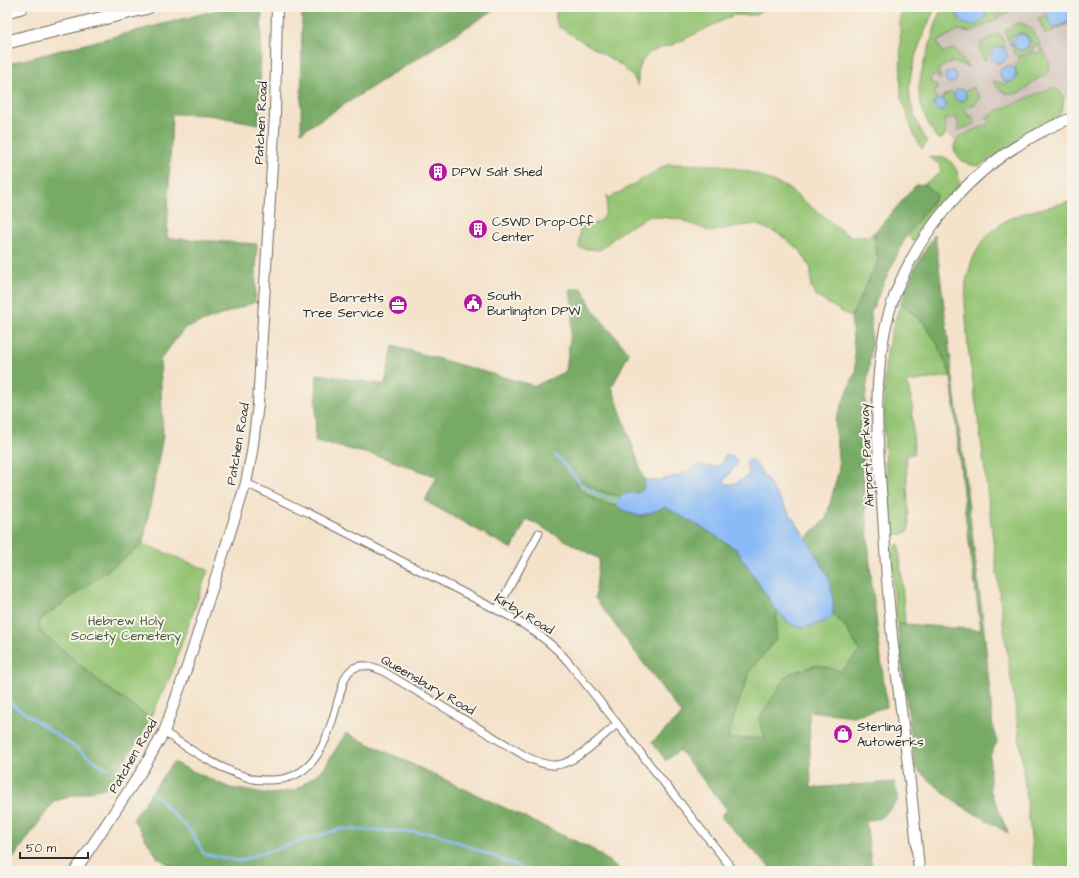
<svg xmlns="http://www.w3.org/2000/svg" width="1079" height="878" viewBox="0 0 1079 878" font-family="'Architects Daughter',sans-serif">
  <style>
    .industrial { fill: #cfc0ba }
    .green { fill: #94c473; stroke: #60784f }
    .forest { fill: #77aa65; stroke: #516a48 }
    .water { fill: #8abbf6; stroke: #5a7390 }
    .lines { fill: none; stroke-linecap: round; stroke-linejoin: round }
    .stream { stroke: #8abbf6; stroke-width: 2.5 }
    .street-casing { stroke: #716b63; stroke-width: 9 }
    .secondary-casing { stroke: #716b63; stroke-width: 12 }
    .highway-casing { stroke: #716b63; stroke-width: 15 }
    .street { stroke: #fff; stroke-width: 7 }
    .secondary { stroke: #fff; stroke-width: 10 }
    .highway { stroke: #fff; stroke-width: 13 }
    .labels { text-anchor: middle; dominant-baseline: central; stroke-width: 4; stroke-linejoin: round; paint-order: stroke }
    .street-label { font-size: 13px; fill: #2b2b2b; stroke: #f7f3e8 }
    .poi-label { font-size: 13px; fill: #2b2b2b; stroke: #f7f3e8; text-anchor: start }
    .park-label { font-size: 13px; fill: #4a5941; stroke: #f7f3e8 }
  </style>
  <rect width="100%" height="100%" fill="#f7f3e8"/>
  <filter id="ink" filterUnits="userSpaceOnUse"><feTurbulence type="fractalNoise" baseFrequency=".025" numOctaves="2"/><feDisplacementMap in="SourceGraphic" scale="8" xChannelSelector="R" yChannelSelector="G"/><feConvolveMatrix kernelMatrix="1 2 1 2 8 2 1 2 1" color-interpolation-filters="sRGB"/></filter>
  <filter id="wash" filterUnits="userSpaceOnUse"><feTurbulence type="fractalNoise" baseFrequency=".012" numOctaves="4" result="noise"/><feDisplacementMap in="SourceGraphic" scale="16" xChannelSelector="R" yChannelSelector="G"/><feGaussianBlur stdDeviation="0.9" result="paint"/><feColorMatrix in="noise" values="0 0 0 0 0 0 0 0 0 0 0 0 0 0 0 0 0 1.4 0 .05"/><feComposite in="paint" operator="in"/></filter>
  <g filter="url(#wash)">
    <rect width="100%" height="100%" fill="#f4e2ca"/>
    <path class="industrial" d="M954,7h118v89l-109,49 -18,-11 -15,-22 -4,-49z"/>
    <g class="green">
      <path d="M557,7h210l-12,8h-21l-62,30 -12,3 -11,5 -7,8 -4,11v14l-5,-9 -12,-12 -62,-38c-4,-7 -4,-12 -2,-20z"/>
      <path d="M903,7h32c-12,31 -34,70 -22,104 3,11 9,21 14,31l-5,7 -8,-14 -13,-38 -1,-81z"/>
      <path d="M943,7h14c-1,8 2,12 8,17l19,-5 2,-4 1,-6 5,-2 6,12 -28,13 -12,-2 -21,12 6,11 11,-5 14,19 -16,-5 -13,6 -1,3 3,7 -2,1 -1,-3 -3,-1 -3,1 -2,3 1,4 4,1 3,6 -4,1 3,8 -1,1 9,1 -2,-2v-3l9,-4 2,4 8,5h2l2,-4 -1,-6 8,-4 7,11 -4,2 1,3 -12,5 4,9 3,-1 3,8 -16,6 -2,-13 -13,2c1,5 4,18 -3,20 -5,1 -8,-8 -10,-11 -6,-9 -11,-24 -12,-35 0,-15 5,-31 10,-45 4,-14 7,-28 14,-41z"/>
      <path d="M994,7h23l-17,10z"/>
      <path d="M1047,15l7,14 18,-9v2l-27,12 -7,-16z"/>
      <path d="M1018,23c13,0 18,13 23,23l-1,1 -10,-4c-1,-9 -8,-13 -15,-8h-3l-2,5h-2c-6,-12 1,-12 10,-17z"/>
      <path d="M997,34l4,2 5,12c-5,-1 -8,-4 -13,1l-2,-1 -5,12 -2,1c-8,-20 -4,-18 13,-27z"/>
      <path d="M1009,42l3,1c3,8 12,10 17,3l5,1 -1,3 -15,7 -3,-3z"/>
      <path d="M1042,48c2,5 9,16 8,21 -1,6 -9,8 -14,11 -4,2 -6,5 -9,8 -12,10 -27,7 -34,-7h2l11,4 1,-2c13,-2 10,-10 7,-19l4,-2 1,-4 15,-6 3,1 4,-2 -1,-2z"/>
      <path d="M1051,88c16,0 15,21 6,30l-78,48c-10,-1 -15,-2 -22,-11 -13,-18 20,-25 31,-31l3,-3 -3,-2 -3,-1 10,-5v-1z"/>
      <path d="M928,157l19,1c8,9 13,13 12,27l-45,57 -7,-7 30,-39 -13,-12 8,-5 9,-7 -2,-8z"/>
      <path d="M668,164l53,1 32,8 33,14 60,47c11,4 18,5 28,-1l4,28 -27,56 -34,-20 -6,-9v-19l-11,-19 -21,-16 -24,-10 -23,3 -21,5 -32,-13 -30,-3 -27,15 -22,19 -21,-2 1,-21c24,-4 27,-8 27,-32l3,3z"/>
      <path d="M1072,201v670h-37l-17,-145 -14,-95 -23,-191 -13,-93 -3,-44 1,-22 6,-21 8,-15 7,-10 19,-15 18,-7z"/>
      <path d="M901,303l23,20 13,20 14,33 -44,6 5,21 2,51 -8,1 3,73 -2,4 -8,3 -9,-4c-2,-36 -5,-72 -6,-107 0,-26 -1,-52 4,-77 3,-15 8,-30 13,-44z"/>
      <path d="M577,480c7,1 11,5 18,9 8,4 17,6 26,7l-4,10c-18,-3 -25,-8 -39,-19z"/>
      <path d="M143,544l65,26 -38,107 -20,41 -45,-32 -65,-55 -1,-10z"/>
      <path d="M899,544l6,80h-8l-7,-73 5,-5z"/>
      <path d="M777,611c4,4 9,11 14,13 13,6 32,1 42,-9l11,10 16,26 -19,20 -24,-6 -51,73 -38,1 9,-33 14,-37 25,-30z"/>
    </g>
    <g class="forest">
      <path d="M229,7h33l-3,117 -51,-9 -36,-1 -5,124 90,6 -2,58 -34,13 -36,13 -25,32 3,76 -20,108 -104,77 1,10 65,55 45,32 -7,15 -35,54 -54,14 -47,66v-803z"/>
      <path d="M302,7h201l-6,1 -196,124z"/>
      <path d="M924,184l13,11 -30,40 -22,45 -14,32v37l-7,62v75l7,91 16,130 -34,9 -44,-5 2,77 84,-6 3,19 -18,17 -14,3 6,50h-99l-53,-55 7,-7 -48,-59 -13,11 -14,-19 30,-27 -87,-117 4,-39 -72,-40 -15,30 -87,-48 12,-24 -55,-20 -67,-16 2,-67 68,11 8,-39 142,40 31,-15 7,-59 -3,-23 12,-1 11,22 36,43 -17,34 32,92c2,21 -13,10 -23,17 -9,-1 -18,-3 -26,-7 -7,-3 -11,-8 -18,-9l1,7 14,11 12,6 13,2 13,8 12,2 23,-9 43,24 28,18 17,27 24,35 -1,28 -25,30 -14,37 -9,33 37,-1 -6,-19 29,-45 29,-9 24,6 19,-20 -16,-26 -11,-10v-18l-5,-21 -22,-38 20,-19 13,-50 -4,-48 21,-50 -5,-54 27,-56 -4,-28 42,-48z"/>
      <path d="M935,234l50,404 8,90 4,14 -7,14v33l18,44 -53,-31 -40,-34 -18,-144h8l76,6 -16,-118 -14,-136 -14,-33 -13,-20 -23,-20 15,-38z"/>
      <path d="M346,733l248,117 27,21h-442l-21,-13 -25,-39 40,-57 57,26 41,6 25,-4 28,-22z"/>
    </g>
    <g class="water">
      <path d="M957,7h29c3,23 -31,25 -29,0z"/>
      <path d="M1043,7h29v13l-19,9z"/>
      <circle cx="1021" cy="42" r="8"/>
      <circle cx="999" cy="55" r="8"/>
      <circle cx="1008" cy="74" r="8"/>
      <circle cx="951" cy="77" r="6"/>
      <circle cx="960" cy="95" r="6"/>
      <circle cx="940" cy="105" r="6"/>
      <path d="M725,455c6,0 11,3 13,8l-12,15 -2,4 3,2h7l14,-8 1,-3 -3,-11 2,-2h3l5,4 50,74 22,38 5,21v18l-4,4 -5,3 -13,4 -8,2 -13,-4 -14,-14 -9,-14 -31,-47 -28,-18 -43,-24c-24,9 -25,13 -48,-1 1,-3 2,-9 5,-11 10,-6 24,5 22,-16l13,2 6,-2 15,-3 21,-11 13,2 7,-1 5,-4v-4z"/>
    </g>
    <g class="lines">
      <g class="stream">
        <path d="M555,455c17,16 25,34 49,42 6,3 8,4 15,5"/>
        <path d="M7,701l91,62 11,6"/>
        <path d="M153,793l39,40 12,21 34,7 102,-32 95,4 85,34 5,4"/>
      </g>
    </g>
  </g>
  <g filter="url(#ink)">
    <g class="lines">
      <g class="street-casing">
        <g id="street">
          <path d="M246,483l60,29 201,103c24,13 46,28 63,49l164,207"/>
          <path d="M497,610l42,-77"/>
          <path d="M164,732c28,19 56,38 89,47 5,1 12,1 18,1 49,0 58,-49 69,-86 3,-9 4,-19 12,-25 9,-6 20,-3 29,1l146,87c9,4 19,9 29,8 20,-1 46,-29 61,-41"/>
        </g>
      </g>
      <g class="secondary-casing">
        <g id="secondary">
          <path d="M75,871l68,-102 21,-37 23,-65 59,-184 6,-31 6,-48 17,-290 2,-107"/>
          <path d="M919,871c-6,-76 -17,-150 -26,-226 -4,-37 -7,-75 -9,-113 -3,-53 -10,-107 -5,-160 2,-26 7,-53 16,-78 26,-66 77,-125 139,-158 12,-7 25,-13 38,-18"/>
        </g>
      </g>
      <g class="highway-casing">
        <g id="highway">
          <path d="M7,11l14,-4"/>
          <path d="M7,42l141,-35"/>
        </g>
      </g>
      <use href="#street" class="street"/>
      <use href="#secondary" class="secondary"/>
      <use href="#highway" class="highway"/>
    </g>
  </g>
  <defs>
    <g id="building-disc" transform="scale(1)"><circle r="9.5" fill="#b5179e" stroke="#f7f3e8"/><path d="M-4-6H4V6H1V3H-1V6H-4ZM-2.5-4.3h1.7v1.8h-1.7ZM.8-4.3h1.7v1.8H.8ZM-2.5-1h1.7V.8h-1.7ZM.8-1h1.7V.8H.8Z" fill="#fff"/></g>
    <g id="civic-disc" transform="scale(1)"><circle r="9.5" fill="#b5179e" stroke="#f7f3e8"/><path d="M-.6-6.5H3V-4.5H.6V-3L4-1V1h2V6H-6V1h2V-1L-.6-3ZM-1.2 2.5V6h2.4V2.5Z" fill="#fff"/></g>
    <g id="office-disc" transform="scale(1)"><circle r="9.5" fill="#b5179e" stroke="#f7f3e8"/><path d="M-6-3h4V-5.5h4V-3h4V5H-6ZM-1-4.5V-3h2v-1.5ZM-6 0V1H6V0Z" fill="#fff"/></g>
    <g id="shop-disc" transform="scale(1)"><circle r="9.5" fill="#b5179e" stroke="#f7f3e8"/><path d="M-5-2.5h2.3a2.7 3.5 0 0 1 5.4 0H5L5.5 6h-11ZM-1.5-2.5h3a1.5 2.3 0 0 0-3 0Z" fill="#fff"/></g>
  </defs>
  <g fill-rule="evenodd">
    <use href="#building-disc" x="438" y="172"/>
    <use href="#building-disc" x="478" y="229"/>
    <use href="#civic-disc" x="473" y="303"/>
    <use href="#office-disc" x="398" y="305"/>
    <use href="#shop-disc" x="843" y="734"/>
  </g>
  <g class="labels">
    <g class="street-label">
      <text transform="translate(261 123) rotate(-87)">Patchen Road</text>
      <text transform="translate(238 444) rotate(-80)">Patchen Road</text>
      <text transform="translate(867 455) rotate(-93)">Airport Parkway</text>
      <text transform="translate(524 614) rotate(31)">Kirby Road</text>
      <text transform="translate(428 685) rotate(30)">Queensbury Road</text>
      <text transform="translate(133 756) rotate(-60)">Patchen Road</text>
    </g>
    <g class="poi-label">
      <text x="452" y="172">DPW Salt Shed</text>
      <text x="492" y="222">CSWD Drop-Off<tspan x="492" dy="15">Center</tspan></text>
      <text x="487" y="296">South<tspan x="487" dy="15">Burlington DPW</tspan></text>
      <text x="384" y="298" text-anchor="end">Barretts<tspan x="384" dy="15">Tree Service</tspan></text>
      <text x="857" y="727">Sterling<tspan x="857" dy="15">Autowerks</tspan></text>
    </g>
    <g class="park-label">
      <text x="126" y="621">Hebrew Holy<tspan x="126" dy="15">Society Cemetery</tspan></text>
    </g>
  </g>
  <rect width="1079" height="878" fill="none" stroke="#f7f3e8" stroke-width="24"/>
  <path d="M20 852v6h68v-6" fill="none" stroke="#2b2b2b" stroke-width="2"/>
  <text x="26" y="852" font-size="12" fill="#2b2b2b" stroke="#f7f3e8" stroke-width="3" paint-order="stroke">50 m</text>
</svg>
